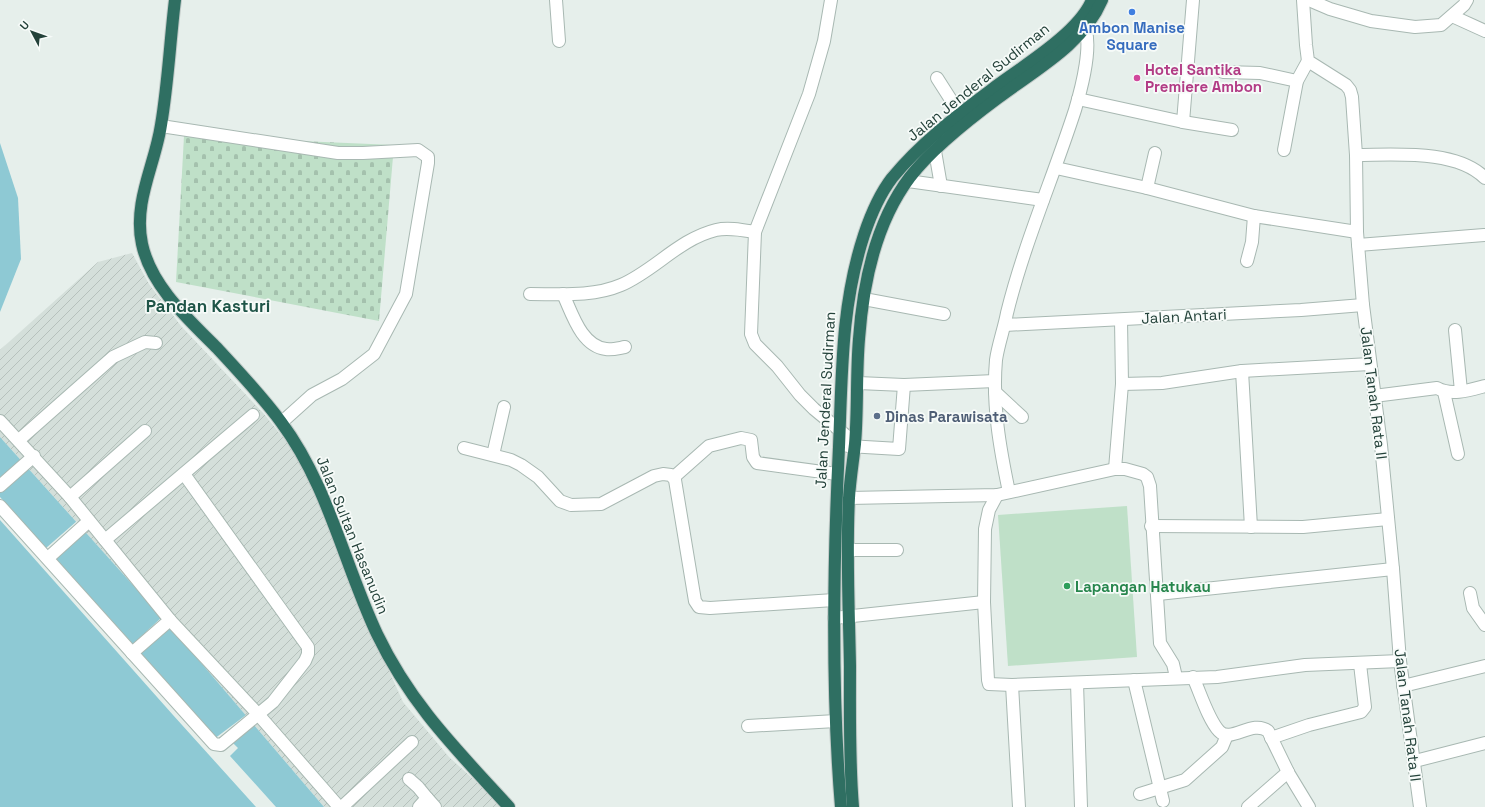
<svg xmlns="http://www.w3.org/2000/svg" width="1485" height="807" viewBox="0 0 1485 807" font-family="'Space Grotesk',sans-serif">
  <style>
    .industrial { fill: url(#industrial-furrows) }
    .cemetery { fill: url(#cemetery-stones) }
    .garden { fill: #bfe0c8 }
    .water { fill: #8ec9d4 }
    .pier { fill: #e6efeb }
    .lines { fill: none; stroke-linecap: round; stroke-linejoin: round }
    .minor-casing { stroke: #a8b8b2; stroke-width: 14 }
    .highway-casing { stroke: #c2cac8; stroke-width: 14 }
    .minor { stroke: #fff; stroke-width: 12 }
    .highway { stroke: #2f6f62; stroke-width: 12 }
    .shop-dot { fill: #3f7fe0; stroke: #f7fbf9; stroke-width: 1.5 }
    .hotel-dot { fill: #d1479c; stroke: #f7fbf9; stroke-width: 1.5 }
    .service-dot { fill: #5c6f8a; stroke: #f7fbf9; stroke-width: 1.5 }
    .leisure-dot { fill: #2e9e5b; stroke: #f7fbf9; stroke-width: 1.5 }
    .labels { text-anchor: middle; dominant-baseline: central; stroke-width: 3.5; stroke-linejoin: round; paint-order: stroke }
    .shop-label { font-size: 15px; font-weight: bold; fill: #366cbe; stroke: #f7fbf9 }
    .hotel-label { font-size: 15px; font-weight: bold; fill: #b23c85; stroke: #f7fbf9; text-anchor: start }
    .street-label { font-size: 15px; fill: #24423a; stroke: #f7fbf9 }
    .service-label { font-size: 15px; font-weight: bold; fill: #4e5e75; stroke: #f7fbf9; text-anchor: start }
    .leisure-label { font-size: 15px; font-weight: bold; fill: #27864d; stroke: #f7fbf9; text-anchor: start }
    .quarter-label { font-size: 17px; font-weight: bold; fill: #1f5548; stroke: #f7fbf9 }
  </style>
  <defs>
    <pattern id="industrial-furrows" width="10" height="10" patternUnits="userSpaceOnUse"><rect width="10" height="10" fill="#d4dfda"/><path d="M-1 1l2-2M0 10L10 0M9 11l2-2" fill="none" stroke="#b6c1bc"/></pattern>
    <pattern id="cemetery-stones" width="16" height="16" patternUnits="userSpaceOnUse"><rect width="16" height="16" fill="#bfe0c8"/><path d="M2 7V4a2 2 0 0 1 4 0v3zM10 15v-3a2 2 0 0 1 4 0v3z" fill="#a4c1ad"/></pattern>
  </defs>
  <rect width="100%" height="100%" fill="#e6efeb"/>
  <path class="industrial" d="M132,253l17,31 32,42 83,88 21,26 31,49 57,146 30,67 46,55 55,50h-180l-157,-184 -167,-186v-87l98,-88z"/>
  <path class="cemetery" d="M184,136l210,9 -15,176 -203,-39z"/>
  <path class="garden" d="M1127,506l10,151 -129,9 -10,-151z"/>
  <g class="water">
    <path d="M0,143l18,55 3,61 -21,53z"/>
    <path d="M0,437l167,186 157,184h-324z"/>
  </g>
  <path class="pier" d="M0,497l46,51 31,-27 8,9 -30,28 78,86 29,-27 8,9 -29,28 73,85 32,-24 7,8 -21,19 6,6 -8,8 46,51h-20l-83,-92 -173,-195z"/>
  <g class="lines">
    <g class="minor-casing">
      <g id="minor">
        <path d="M556,0l3,41"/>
        <path d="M831,0l-7,41 -15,53 -54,138 -4,102 4,10 22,22 23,29 14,14 41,34"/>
        <path d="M1303,0l3,45 2,16 38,24 4,5 2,7 4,58 1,77 6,73 18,140 12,124 7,92 20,146"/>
        <path d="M1309,0l21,9 41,12 44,6 26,-2 23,-20 3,-5"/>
        <path d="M1452,16l33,15"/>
        <path d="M1223,72l37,1 37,8"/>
        <path d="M937,78l23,36"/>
        <path d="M1078,99l105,23 49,8"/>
        <path d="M1183,122l10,-122"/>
        <path d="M161,126l177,27h25l55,-3 10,7v6l-22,131 -32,60 -32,25 -30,16 -30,27"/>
        <path d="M1284,150l13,-69 11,-20"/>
        <path d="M935,151l6,35"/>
        <path d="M1356,155c39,0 100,-6 129,23"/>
        <path d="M1056,168l91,20 107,28 103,16"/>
        <path d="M908,181l135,19"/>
        <path d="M1147,188l8,-35"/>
        <path d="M1358,245l126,-10"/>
        <path d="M1247,261l5,-19 2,-26"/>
        <path d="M530,294c30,0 63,3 91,-9 33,-14 58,-46 95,-55 12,-3 27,0 39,2"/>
        <path d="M563,294c9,19 18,52 43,55 6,1 13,-1 19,-2"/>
        <path d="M864,299l80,15"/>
        <path d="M1005,325l296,-15 62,-5"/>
        <path d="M1455,330l6,61"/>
        <path d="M1242,371l128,-7"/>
        <path d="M858,383l46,2 91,-4"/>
        <path d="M1122,384l40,-1 80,-12 9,156"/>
        <path d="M995,392l27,25"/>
        <path d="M1444,392l14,62"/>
        <path d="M1374,396l63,-8c14,8 33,2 48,-2"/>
        <path d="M0,421l70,76 100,123 87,93 82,94"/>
        <path d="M19,440l94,-83 32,-15 11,1"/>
        <path d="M848,446l51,3 5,-64"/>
        <path d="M464,448l47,12 10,5 17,12 22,24 11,4 30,-1 53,-28 9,-2 8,1 4,5 20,121 4,6 11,1 124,-8"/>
        <path d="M493,455l11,-48"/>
        <path d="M1115,469l7,-85 -1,-64"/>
        <path d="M674,477l35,-31 32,-8 10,2 2,17 4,6 80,11"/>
        <path d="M0,486l34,-30"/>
        <path d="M1009,492c-9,-43 -17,-87 -13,-132 2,-15 8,-31 11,-47 17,-69 46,-135 68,-203 6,-20 20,-71 7,-88"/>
        <path d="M997,495l-8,15 -4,19 -1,73 4,78 1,4 23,1 205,-8 88,-12 95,-4"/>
        <path d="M70,497l75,-66"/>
        <path d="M849,498l148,-3 118,-26h10l18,5 4,3 3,9 10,157 13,21 3,13"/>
        <path d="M0,506l214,238 7,1 52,-43 32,-41 3,-7v-7l-124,-173"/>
        <path d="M1151,526l152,1 85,-8"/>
        <path d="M105,540l148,-125"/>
        <path d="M848,550h49"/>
        <path d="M48,558l41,-37"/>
        <path d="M1470,593l3,15 12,17"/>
        <path d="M1158,594l235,-25"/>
        <path d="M834,618l150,-16"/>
        <path d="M132,653l38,-33"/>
        <path d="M1193,677c7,15 15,42 26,54 12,13 33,-12 49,0l21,43 20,33"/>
        <path d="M1134,680l29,121"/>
        <path d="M1077,683l4,124"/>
        <path d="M1012,685l7,122"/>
        <path d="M1403,686l82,-20"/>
        <path d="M748,726l88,-5"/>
        <path d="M1271,738l38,-13 52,-13 4,-5 -5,-43"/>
        <path d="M1415,761l70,-18"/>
        <path d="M409,779l9,8 9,11 -8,9"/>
        <path d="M1140,794l45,-14 37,-33 5,-12"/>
        <path d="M427,798l8,9"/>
        <path d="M342,807l70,-65"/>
        <path d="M1248,807l40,-35"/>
      </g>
    </g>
    <g class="highway-casing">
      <g id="highway">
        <path d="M175,0c-5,41 -7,84 -14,125 -6,40 -28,77 -19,119 9,42 46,75 75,104 22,24 45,48 64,74 47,63 63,142 96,212 34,71 80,116 132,173"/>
        <path d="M841,807c-10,-120 -8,-240 -2,-360 3,-73 2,-142 25,-212 7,-21 15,-40 28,-57 28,-34 64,-62 99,-88 30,-23 87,-56 101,-90"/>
        <path d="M853,807c-4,-47 -3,-94 -3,-141 -1,-56 -4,-112 -1,-168 1,-18 4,-36 6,-54 3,-35 1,-70 4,-105 4,-56 16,-116 51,-162 20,-26 61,-59 88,-79 37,-28 85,-53 104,-98"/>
      </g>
    </g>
    <use href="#minor" class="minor"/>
    <use href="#highway" class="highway"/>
  </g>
  <circle class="shop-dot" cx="1132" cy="12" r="4"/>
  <circle class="hotel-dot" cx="1137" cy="78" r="4"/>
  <circle class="service-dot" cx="877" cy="416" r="4"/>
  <circle class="leisure-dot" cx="1067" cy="586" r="4"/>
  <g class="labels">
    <g class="shop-label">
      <text x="1132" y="27">Ambon Manise<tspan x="1132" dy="17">Square</tspan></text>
    </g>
    <g class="hotel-label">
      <text x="1145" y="69">Hotel Santika<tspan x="1145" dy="17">Premiere Ambon</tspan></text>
    </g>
    <g class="street-label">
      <text transform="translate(978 82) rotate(-39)">Jalan Jenderal Sudirman</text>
      <text transform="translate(1184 316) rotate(-3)">Jalan Antari</text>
      <text transform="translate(1374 393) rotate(83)">Jalan Tanah Rata II</text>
      <text transform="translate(825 400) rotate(-87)">Jalan Jenderal Sudirman</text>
      <text transform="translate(353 535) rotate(68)">Jalan Sultan Hasanudin</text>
      <text transform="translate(1408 715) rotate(83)">Jalan Tanah Rata II</text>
    </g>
    <g class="service-label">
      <text x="885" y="416">Dinas Parawisata</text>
    </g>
    <g class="leisure-label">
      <text x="1075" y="586">Lapangan Hatukau</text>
    </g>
    <g class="quarter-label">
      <text x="208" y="306">Pandan Kasturi</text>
    </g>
  </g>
  <g transform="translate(32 32) rotate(311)" stroke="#f7fbf9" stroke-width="3" paint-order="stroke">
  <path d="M0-3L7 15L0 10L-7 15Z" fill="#24423a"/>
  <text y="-6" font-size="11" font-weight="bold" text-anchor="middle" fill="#24423a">U</text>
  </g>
</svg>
